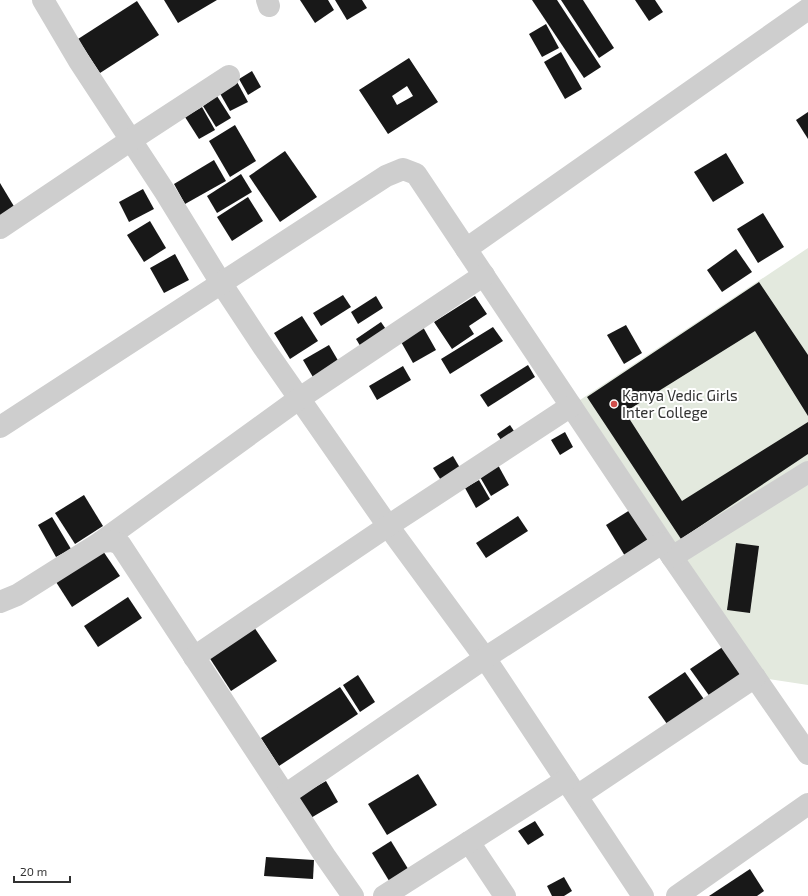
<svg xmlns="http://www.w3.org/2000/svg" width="808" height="896" viewBox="0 0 808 896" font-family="'Exo 2',sans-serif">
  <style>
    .green { fill: #e3e9de }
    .building { fill: #181818; fill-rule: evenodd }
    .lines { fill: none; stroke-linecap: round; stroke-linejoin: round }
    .minor { stroke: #cecece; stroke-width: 22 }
    .poi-dot { fill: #d04e4b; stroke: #fff; stroke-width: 1.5 }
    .labels { text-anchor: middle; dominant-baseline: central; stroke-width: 4; stroke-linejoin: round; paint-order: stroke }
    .poi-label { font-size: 15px; fill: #313131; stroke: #fff; text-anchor: start }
  </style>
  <rect width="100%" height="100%" fill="#fff"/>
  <path class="green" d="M808,248v437l-53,-8 -184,-271z"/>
  <g class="building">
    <path d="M164,0h53l-39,23z"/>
    <path d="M300,0h28l6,10 -19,13z"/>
    <path d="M335,0h27l5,8 -20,12z"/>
    <path d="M532,0h25l44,67 -17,11z"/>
    <path d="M561,0h22l31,48 -15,10z"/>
    <path d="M635,0h20l8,12 -14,9z"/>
    <path d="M137,1l22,34 -59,38 -22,-34z"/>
    <path d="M546,24l13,24 -17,9 -13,-23z"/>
    <path d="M561,52l21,37 -17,10 -21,-37z"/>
    <path d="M409,58l29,44 -50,32 -29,-44zM407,86l6,10 -16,9 -5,-9z"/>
    <path d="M252,71l9,16 -13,8 -9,-16z"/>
    <path d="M236,80l12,22 -18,9 -12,-21z"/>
    <path d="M217,96l14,22 -15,9 -13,-21z"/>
    <path d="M202,107l13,23 -16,9 -14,-22z"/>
    <path d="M808,112v27l-12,-19z"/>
    <path d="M235,125l21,36 -26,16 -21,-36z"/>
    <path d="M285,151l32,46 -37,25 -31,-46z"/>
    <path d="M726,153l18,30 -31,19 -19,-30z"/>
    <path d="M214,160l12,21 -41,23 -11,-20z"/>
    <path d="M241,174l11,18 -35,21 -10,-17z"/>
    <path d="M0,183l15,25 -15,8z"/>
    <path d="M143,189l11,20 -25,13 -10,-20z"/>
    <path d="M248,197l15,24 -31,20 -15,-24z"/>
    <path d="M763,213l21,34 -26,16 -21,-34z"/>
    <path d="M150,221l16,27 -22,14 -17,-27z"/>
    <path d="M736,249l16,23 -30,20 -15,-22z"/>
    <path d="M175,254l14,26 -25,13 -14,-25z"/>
    <path d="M759,282l49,73v61l-53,-85 -130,81 57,89 126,-79v32l-127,85 -94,-142z"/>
    <path d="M343,295l8,12 -30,19 -8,-13z"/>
    <path d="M376,296l7,12 -25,16 -7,-12z"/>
    <path d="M475,296l12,18 -18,12 5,8 -22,15 -18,-27z"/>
    <path d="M302,316l16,25 -28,18 -16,-26z"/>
    <path d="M381,322l9,13 -26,17 -8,-13z"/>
    <path d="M626,325l16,28 -18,11 -17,-29z"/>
    <path d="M423,327l13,23 -23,13 -13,-23z"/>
    <path d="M493,327l10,14 -53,33 -9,-15z"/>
    <path d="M329,345l14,24 -26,15 -14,-24z"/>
    <path d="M528,365l7,12 -47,30 -8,-12z"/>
    <path d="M403,366l8,14 -34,20 -8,-14z"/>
    <path d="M510,425l8,12 -13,9 -8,-12z"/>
    <path d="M565,432l8,15 -13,8 -9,-15z"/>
    <path d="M453,456l10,17 -19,12 -11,-17z"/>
    <path d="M498,465l11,20 -18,11 -11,-19z"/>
    <path d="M479,480l11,19 -14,9 -11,-20z"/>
    <path d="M84,495l19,31 -28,18 -20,-31z"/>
    <path d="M630,510l19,30 -24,16 -19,-31z"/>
    <path d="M518,516l10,15 -42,27 -10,-15z"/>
    <path d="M52,517l19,32 -15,8 -18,-32z"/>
    <path d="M736,543l23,3 -9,67 -23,-3z"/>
    <path d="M103,551l17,25 -48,31 -16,-25z"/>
    <path d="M128,597l14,21 -44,29 -14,-21z"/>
    <path d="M254,627l23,34 -46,30 -22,-34z"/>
    <path d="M730,642l22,32 -39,27 -23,-32z"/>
    <path d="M685,672l23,33 -36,26 -24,-34z"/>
    <path d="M358,675l17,27 -15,10 -17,-27z"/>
    <path d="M340,687l18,27 -79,52 -18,-28z"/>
    <path d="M418,774l19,31 -50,30 -19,-31z"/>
    <path d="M326,781l12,21 -29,17 -13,-21z"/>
    <path d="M535,821l9,14 -16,10 -10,-14z"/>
    <path d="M391,841l19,31 -19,12 -19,-31z"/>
    <path d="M266,857l48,3 -1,19 -49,-3z"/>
    <path d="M750,869l14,22 -7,5h-48z"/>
    <path d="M564,877l8,14 -8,5h-12l-5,-10z"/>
  </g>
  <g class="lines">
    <g class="minor">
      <path d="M43,0l36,61 86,131 56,91 41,62 126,181 97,132 158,238"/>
      <path d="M267,0l2,6"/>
      <path d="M0,228l131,-88 98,-64"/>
      <path d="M466,249l342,-240"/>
      <path d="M0,427l386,-251 17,-7 13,5 256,383 136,197"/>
      <path d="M101,542l199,-144 184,-123"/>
      <path d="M672,557l136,-85"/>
      <path d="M0,602l17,-7 84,-53 11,-1 8,3 205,312 28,40"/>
      <path d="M194,657l194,-131 183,-120"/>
      <path d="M285,795l200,-137 177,-115"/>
      <path d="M577,796l178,-119"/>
      <path d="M469,842l36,54"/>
      <path d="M384,896l182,-116"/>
      <path d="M677,896l131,-92"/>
    </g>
  </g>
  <circle class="poi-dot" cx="614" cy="404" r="4"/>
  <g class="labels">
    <g class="poi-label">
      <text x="622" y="395">Kanya Vedic Girls<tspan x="622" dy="17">Inter College</tspan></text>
    </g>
  </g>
  <path d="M14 876v6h56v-6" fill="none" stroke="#313131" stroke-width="2"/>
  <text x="20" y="876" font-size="12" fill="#313131" stroke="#ffffff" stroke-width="3" paint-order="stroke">20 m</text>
</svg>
